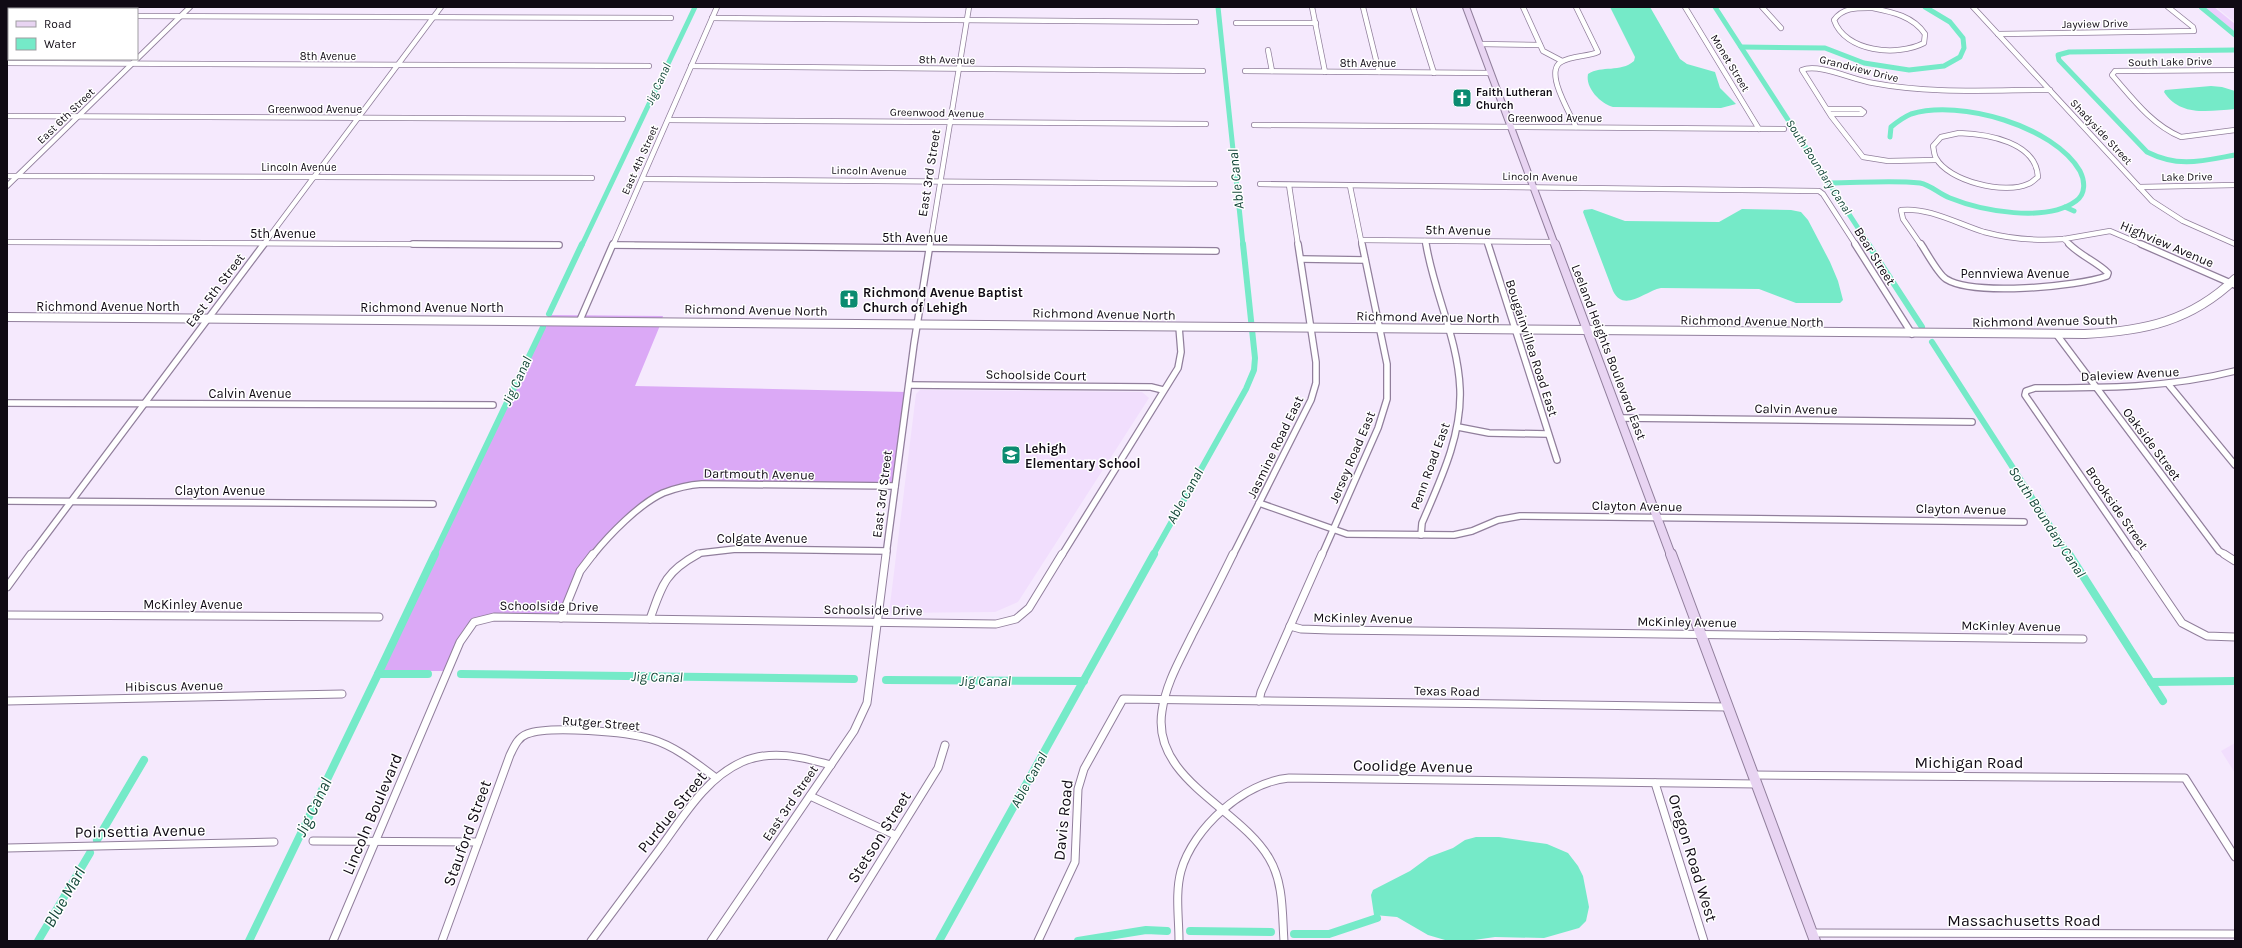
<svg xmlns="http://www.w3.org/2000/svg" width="2242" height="948" viewBox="0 0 2242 948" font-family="Karla,sans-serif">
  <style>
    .built { fill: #f1defd }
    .green { fill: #ebcdfd }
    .forest { fill: #dba9f6 }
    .water { fill: #75eac8 }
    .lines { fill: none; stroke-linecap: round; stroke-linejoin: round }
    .canal-far2 { stroke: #75eac8; stroke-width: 5 }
    .canal-far1 { stroke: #75eac8; stroke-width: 6 }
    .canal { stroke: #75eac8; stroke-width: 8 }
    .minor-far2-casing { stroke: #917f9c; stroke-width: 6 }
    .minor-far1-casing { stroke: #917f9c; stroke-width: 8 }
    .minor-casing { stroke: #917f9c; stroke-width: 9 }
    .tertiary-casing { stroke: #917f9c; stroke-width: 10 }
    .secondary-far2-casing { stroke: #917f9c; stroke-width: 8 }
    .secondary-far1-casing { stroke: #917f9c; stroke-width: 10 }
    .secondary-casing { stroke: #917f9c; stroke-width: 12 }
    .minor-far2 { stroke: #fff; stroke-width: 4.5 }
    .minor-far1 { stroke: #fff; stroke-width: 5.5 }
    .minor { stroke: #fff; stroke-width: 7 }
    .tertiary { stroke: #fff; stroke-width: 8 }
    .secondary-far2 { stroke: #e8d4f2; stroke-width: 6 }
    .secondary-far1 { stroke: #e8d4f2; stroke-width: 8 }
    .secondary { stroke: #e8d4f2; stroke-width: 10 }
    .labels { text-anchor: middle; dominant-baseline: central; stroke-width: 3; stroke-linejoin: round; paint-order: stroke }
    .far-street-label { font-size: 11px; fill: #100a14; stroke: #fff }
    .far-poi-label { font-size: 11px; font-weight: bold; fill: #100a14; stroke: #fff; text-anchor: start }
    .far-water-label { font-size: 12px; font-style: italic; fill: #15483a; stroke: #fff }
    .street-label { font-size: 13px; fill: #100a14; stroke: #fff }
    .poi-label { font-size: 13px; font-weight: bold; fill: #100a14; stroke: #fff; text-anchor: start }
    .water-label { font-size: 14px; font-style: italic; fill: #15483a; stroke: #fff }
    .near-street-label { font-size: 16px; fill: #100a14; stroke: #fff }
    .near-water-label { font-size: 17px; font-style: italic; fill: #15483a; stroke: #fff }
  </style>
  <rect width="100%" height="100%" fill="#f5e9fd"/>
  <g class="built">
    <path d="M2216,7h19v15l-8,-6z"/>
    <path d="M920,390l222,2 7,6 -131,204 -23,10 -106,1 27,-219z"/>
    <path d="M2235,743v30l-14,-22z"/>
  </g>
  <path class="green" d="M2204,7h10l21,17v8z"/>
  <g class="forest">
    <path d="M550,315l113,1 -1,3 -113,-1z"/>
    <path d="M547,322l114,1 -26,63 272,6 -12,91 -190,-1 -25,3 -25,9 -39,32 -32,36 -10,16 -16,37 -84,4c-16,11 -22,34 -30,52h-67z"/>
  </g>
  <g class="water">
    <path d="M1610,7h40l30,52 7,5 28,8 5,16 16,16 -15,4 -108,-1c-12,-3 -28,-19 -25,-33 14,-9 32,-1 46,-13l1,-4z"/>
    <path d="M2211,86l11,1 13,4v18c-26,2 -55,8 -71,-17l1,-2z"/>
    <path d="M1592,209l33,12 94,1 23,-13 49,1 10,2 7,8 22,42 8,19 5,19 -3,3h-44l-37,-14 -98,-1c-16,3 -37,25 -48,3l-30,-79 1,-2z"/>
    <path d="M1476,837h23l48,7 21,9 10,13 5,10 6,31 -3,14 -7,7 -35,10 -49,-1 -21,3h-29l-17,-5 -31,-18 -23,-2 -3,-20 2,-5 37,-19 19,-14 24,-9 12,-8z"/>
  </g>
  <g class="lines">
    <g class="canal-far2">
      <path d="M1218,7l25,238"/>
      <path d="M1715,7l154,238"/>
      <path d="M2201,7l34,28"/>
      <path d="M1741,47l84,1 39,15 45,7 35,-4 16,-9 4,-9 -1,-10 -13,-16 -25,-15"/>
      <path d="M2235,50l-166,2 -11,3 1,5 88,92c32,16 55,9 88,3"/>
      <path d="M1829,183c30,0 62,-3 91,0 11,2 19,11 30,15 32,13 96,25 126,3 10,-7 9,-20 4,-30 -26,-45 -120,-72 -169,-57 -7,3 -14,8 -20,13l-1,10"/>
      <path d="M2065,207l9,4"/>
      <path d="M582,245l113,-238"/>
    </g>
    <g class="canal-far1">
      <path d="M1868,244l54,83"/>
      <path d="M549,314l33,-70"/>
      <path d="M1932,342l137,213"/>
      <path d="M434,555l109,-228"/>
      <path d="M1153,555l93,-166 8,-19 1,-12 -12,-114"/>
    </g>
    <g class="canal">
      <path d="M2069,554l94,147"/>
      <path d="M428,674h-50l57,-120"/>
      <path d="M461,674l393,5"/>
      <path d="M886,680l198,1"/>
      <path d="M2151,682l84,-1"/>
      <path d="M97,840l47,-80"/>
      <path d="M1190,931l81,1"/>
      <path d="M1294,934h35l48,-16"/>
      <path d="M38,941l52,-88"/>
      <path d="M249,941l129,-267"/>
      <path d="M939,941l215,-387"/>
      <path d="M1078,941l68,-11 21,1"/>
    </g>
    <g class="minor-far2-casing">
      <g id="minor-far2">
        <path d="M1312,7l13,65"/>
        <path d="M1363,7l16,65"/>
        <path d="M1413,7l21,66"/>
        <path d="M1523,7l20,44 19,10"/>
        <path d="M1576,7l22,45c-11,5 -26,3 -37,10 -17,10 9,51 15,65"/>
        <path d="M1685,7l74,122"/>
        <path d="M1762,7l19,21"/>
        <path d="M1973,7l179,194 31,20 52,23"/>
        <path d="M1872,8c20,4 41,8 53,26l-1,9c-27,14 -79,9 -90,-23 9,-13 24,-12 38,-12z"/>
        <path d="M7,15h2"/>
        <path d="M137,16l534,2"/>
        <path d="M712,18l484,4"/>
        <path d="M1236,23h80"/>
        <path d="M1998,34l196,-3 -1,-4 -25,-20"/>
        <path d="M1480,44l60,1"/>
        <path d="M1268,50l4,21"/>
        <path d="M7,63l642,3"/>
        <path d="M691,66l512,5"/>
        <path d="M2235,70l-120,1 -3,4c20,23 40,50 69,62l54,-7"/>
        <path d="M1245,71l246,2"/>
        <path d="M1827,109h33l4,3 -2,2h-31"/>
        <path d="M7,116l616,3"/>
        <path d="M668,120l538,4"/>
        <path d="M1254,125l530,4"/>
        <path d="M1959,133c29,1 77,9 79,44 -3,2 -6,6 -10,7 -23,11 -80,-3 -92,-26 -2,-3 -2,-8 -3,-12l8,-9z"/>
        <path d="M1936,160l-48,1 -25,-4 -32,-41 -29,-46c17,-7 51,10 71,13 57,11 118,7 177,7"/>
        <path d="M7,176l585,2"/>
        <path d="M642,179l573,5"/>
        <path d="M1260,184l559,7 4,3 33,51"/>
        <path d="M1289,185l9,60"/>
        <path d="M7,186l183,-179"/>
        <path d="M1350,186l12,59"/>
        <path d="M2139,187l96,-2"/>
        <path d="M2064,239l6,6"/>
        <path d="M2064,239l46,-8 33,14"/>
        <path d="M1361,240l193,2"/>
        <path d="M1425,241l1,4"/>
        <path d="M1487,241l1,4"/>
        <path d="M7,242l552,3"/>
        <path d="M263,245l178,-238"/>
        <path d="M613,245h21"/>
        <path d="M613,245l104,-238"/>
        <path d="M930,245l39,-238"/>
        <path d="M1921,245l-18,-26 -2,-9c28,-3 57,14 83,22 26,7 54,9 80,7"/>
      </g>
    </g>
    <g class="minor-far1-casing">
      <g id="minor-far1">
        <path d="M413,244l146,1"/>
        <path d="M1488,244l69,216"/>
        <path d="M1855,244l57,90"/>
        <path d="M1921,244c6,9 17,30 25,35 27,17 130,8 161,-3l1,-3c-11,-11 -27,-17 -39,-29"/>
        <path d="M2141,244l94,41"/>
        <path d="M613,245l603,6"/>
        <path d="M1301,259l64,1"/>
        <path d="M580,320l33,-76"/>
        <path d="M2057,335l162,216 7,4"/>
        <path d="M909,385l242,2 12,3"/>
        <path d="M2169,385l66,80"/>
        <path d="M7,403l486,2"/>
        <path d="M1620,418l352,4"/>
        <path d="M1458,427l31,6 59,1"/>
        <path d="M7,501l426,3"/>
        <path d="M1259,503l88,31 107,1 18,-4 26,-11 22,-4 504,6"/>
        <path d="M1421,535l1,-12c18,-42 40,-87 38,-134 -2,-50 -26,-96 -34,-145"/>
        <path d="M31,555l233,-311"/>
        <path d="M593,555c16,-20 46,-51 70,-62 13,-5 25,-8 39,-9l193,2"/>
        <path d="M696,555l5,-2 35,-4 151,2"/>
        <path d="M886,555l28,-211 16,-100"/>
        <path d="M1062,555l116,-187 3,-16 -2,-25"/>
        <path d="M1233,555l78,-155 5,-17v-21l-18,-118"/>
        <path d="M1322,555l56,-127 9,-29v-35l-25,-120"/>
        <path d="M2135,555l-110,-160 1,-4 9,-3c68,0 134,0 200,-17"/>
      </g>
    </g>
    <g class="minor-casing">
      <g id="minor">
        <path d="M1233,554c-13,27 -27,54 -41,81 -12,25 -26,48 -30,76 -11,68 78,97 107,147 15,25 13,56 15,83"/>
        <path d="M2135,554l47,69 25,13 28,1"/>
        <path d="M2224,554l11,7"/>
        <path d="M7,587l24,-33"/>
        <path d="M7,615l372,2"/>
        <path d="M561,618l19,-47 13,-17"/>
        <path d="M650,619c12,-34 15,-47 48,-65"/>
        <path d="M1290,626l11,3 29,1 753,9"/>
        <path d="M7,701l335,-7"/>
        <path d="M1259,701l2,-9 61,-138"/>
        <path d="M1754,775l431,3 50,79"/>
        <path d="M1655,783l49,158"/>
        <path d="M810,796l85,39"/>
        <path d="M313,841l165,1"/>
        <path d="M7,848l267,-6"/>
        <path d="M1812,933l423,1"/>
        <path d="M333,941l127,-299 14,-20 20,-5 502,7 20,-5 13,-11 33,-54"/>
        <path d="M442,941l68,-186c4,-8 8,-18 17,-21 22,-9 101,-2 124,5 24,7 45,24 65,39"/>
        <path d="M591,941c22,-30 45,-60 67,-90 24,-32 46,-72 84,-89 29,-13 60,-5 89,3"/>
        <path d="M711,941l143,-210 13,-28 19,-149"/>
        <path d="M831,941l107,-173 7,-23"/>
        <path d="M1038,941l37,-79 3,-73 6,-20 39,-70 605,8"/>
        <path d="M1179,941c0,-23 -4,-48 2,-70 12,-43 63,-89 108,-93l468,6"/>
      </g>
    </g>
    <g class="tertiary-casing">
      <path id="tertiary" d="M7,317l2078,17c60,-3 106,-13 150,-55"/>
    </g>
    <g class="secondary-far2-casing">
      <path id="secondary-far2" d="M1466,7l89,238"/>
    </g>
    <g class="secondary-far1-casing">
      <path id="secondary-far1" d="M1555,244l116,311"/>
    </g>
    <g class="secondary-casing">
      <path id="secondary" d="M1671,554l144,387"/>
    </g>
    <use href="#minor-far2" class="minor-far2"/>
    <use href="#minor-far1" class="minor-far1"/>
    <use href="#minor" class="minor"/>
    <use href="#tertiary" class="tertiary"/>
    <use href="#secondary-far2" class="secondary-far2"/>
    <use href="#secondary-far1" class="secondary-far1"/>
    <use href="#secondary" class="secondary"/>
  </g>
  <defs>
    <g id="church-square" transform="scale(1)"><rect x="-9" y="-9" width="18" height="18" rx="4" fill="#0b8b70" stroke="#fff"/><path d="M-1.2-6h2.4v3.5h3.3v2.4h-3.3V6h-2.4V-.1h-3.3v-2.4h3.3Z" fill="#fff"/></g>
    <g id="school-square" transform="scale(1)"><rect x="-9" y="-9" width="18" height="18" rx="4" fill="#0b8b70" stroke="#fff"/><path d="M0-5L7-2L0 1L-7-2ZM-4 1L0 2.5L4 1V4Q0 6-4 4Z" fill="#fff"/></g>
  </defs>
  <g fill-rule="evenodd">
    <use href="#church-square" x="1462" y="98"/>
    <use href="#church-square" x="849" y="299"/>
    <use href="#school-square" x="1011" y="455"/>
  </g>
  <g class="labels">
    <g class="far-street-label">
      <text transform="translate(2095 24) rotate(-1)">Jayview Drive</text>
      <text x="328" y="56">8th Avenue</text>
      <text transform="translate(947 60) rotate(1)">8th Avenue</text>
      <text transform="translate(2170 62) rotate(-1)">South Lake Drive</text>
      <text x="1368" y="63">8th Avenue</text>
      <text transform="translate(1730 63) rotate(59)">Monet Street</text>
      <text transform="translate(1859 69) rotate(14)">Grandview Drive</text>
      <text x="315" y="109">Greenwood Avenue</text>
      <text transform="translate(937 113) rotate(1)">Greenwood Avenue</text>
      <text transform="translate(66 116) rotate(-44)">East 6th Street</text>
      <text x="1555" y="118">Greenwood Avenue</text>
      <text transform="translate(2101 132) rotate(47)">Shadyside Street</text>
      <text transform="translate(640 160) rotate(-66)">East 4th Street</text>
      <text x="299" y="167">Lincoln Avenue</text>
      <text transform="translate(869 171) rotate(1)">Lincoln Avenue</text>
      <text transform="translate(1540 177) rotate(1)">Lincoln Avenue</text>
      <text transform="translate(2187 177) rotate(-1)">Lake Drive</text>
    </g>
    <g class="far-poi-label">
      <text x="1476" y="92">Faith Lutheran<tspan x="1476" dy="13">Church</tspan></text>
    </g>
    <g class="far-water-label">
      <text transform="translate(658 84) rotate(-65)">Jig Canal</text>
      <text transform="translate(1819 167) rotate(57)">South Boundary Canal</text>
    </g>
    <g class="street-label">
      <text transform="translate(929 173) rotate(-81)">East 3rd Street</text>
      <text transform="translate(1458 230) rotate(1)">5th Avenue</text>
      <text x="283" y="233">5th Avenue</text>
      <text x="915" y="237">5th Avenue</text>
      <text transform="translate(2167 244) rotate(23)">Highview Avenue</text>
      <text transform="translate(1875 256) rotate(58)">Bear Street</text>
      <text x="2015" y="273">Pennviewa Avenue</text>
      <text transform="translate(215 290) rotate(-53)">East 5th Street</text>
      <text x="108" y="306">Richmond Avenue North</text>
      <text x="432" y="307">Richmond Avenue North</text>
      <text transform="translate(756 310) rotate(1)">Richmond Avenue North</text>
      <text transform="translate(1104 314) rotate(1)">Richmond Avenue North</text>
      <text transform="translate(1428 317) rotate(1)">Richmond Avenue North</text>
      <text transform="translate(1752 321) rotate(1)">Richmond Avenue North</text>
      <text transform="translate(2045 321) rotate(-1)">Richmond Avenue South</text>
      <text transform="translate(1532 348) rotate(72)">Bougainvillea Road East</text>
      <text transform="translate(1609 352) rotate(69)">Leeland Heights Boulevard East</text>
      <text transform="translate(2130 374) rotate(-3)">Daleview Avenue</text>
      <text transform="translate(1036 375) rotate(1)">Schoolside Court</text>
      <text x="250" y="393">Calvin Avenue</text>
      <text transform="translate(1796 409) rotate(1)">Calvin Avenue</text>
      <text transform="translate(2152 444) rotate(53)">Oakside Street</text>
      <text transform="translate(1275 447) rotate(-64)">Jasmine Road East</text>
      <text transform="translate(1352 457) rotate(-67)">Jersey Road East</text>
      <text transform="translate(1430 466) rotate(-70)">Penn Road East</text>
      <text transform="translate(759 474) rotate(1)">Dartmouth Avenue</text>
      <text x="220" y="490">Clayton Avenue</text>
      <text transform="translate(882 494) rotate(-83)">East 3rd Street</text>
      <text transform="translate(1637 506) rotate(1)">Clayton Avenue</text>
      <text transform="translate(2117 508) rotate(55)">Brookside Street</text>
      <text transform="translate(1961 509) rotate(1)">Clayton Avenue</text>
      <text x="762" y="538">Colgate Avenue</text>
      <text x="193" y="604">McKinley Avenue</text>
      <text transform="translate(549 606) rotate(1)">Schoolside Drive</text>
      <text transform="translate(873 610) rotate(1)">Schoolside Drive</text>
      <text transform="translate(1363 618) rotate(1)">McKinley Avenue</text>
      <text transform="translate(1687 622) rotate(1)">McKinley Avenue</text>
      <text transform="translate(2011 626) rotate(1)">McKinley Avenue</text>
      <text transform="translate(174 686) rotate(-1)">Hibiscus Avenue</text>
      <text transform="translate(1447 691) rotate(1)">Texas Road</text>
      <text transform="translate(601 723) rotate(4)">Rutger Street</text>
      <text transform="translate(790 803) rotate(-56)">East 3rd Street</text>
    </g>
    <g class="poi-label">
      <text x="863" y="292">Richmond Avenue Baptist<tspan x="863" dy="15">Church of Lehigh</tspan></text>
      <text x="1025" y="448">Lehigh<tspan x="1025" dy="15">Elementary School</tspan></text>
    </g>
    <g class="water-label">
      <text transform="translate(1236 179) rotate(-96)">Able Canal</text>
      <text transform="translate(517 381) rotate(-65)">Jig Canal</text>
      <text transform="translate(1185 496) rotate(-61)">Able Canal</text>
      <text transform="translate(2047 522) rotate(57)">South Boundary Canal</text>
      <text transform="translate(657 677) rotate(1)">Jig Canal</text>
      <text x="985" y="681">Jig Canal</text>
      <text transform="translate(1029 780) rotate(-61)">Able Canal</text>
    </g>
    <g class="near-street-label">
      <text x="1969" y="762">Michigan Road</text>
      <text transform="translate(1413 766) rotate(1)">Coolidge Avenue</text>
      <text transform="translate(672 812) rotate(-51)">Purdue Street</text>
      <text transform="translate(372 814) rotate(-67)">Lincoln Boulevard</text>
      <text transform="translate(1063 820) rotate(-84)">Davis Road</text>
      <text transform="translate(140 831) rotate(-1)">Poinsettia Avenue</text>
      <text transform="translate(467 833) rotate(-70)">Stauford Street</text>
      <text transform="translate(879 837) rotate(-58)">Stetson Street</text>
      <text transform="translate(1693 858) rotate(73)">Oregon Road West</text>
      <text x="2024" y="920">Massachusetts Road</text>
    </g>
    <g class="near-water-label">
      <text transform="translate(313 807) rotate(-64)">Jig Canal</text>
      <text transform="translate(64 897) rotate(-60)">Blue Marl</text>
    </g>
  </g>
  <rect width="2242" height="948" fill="none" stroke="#100a14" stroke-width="16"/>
  <rect x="8" y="8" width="130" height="52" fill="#ffffff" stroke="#9f9da1"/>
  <rect x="16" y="21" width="20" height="6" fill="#e8d4f2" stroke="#9f9da1"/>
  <text x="44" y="28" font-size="12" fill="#100a14">Road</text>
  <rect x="16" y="38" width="20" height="12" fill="#75eac8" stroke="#9f9da1"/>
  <text x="44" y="48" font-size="12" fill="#100a14">Water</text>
</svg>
